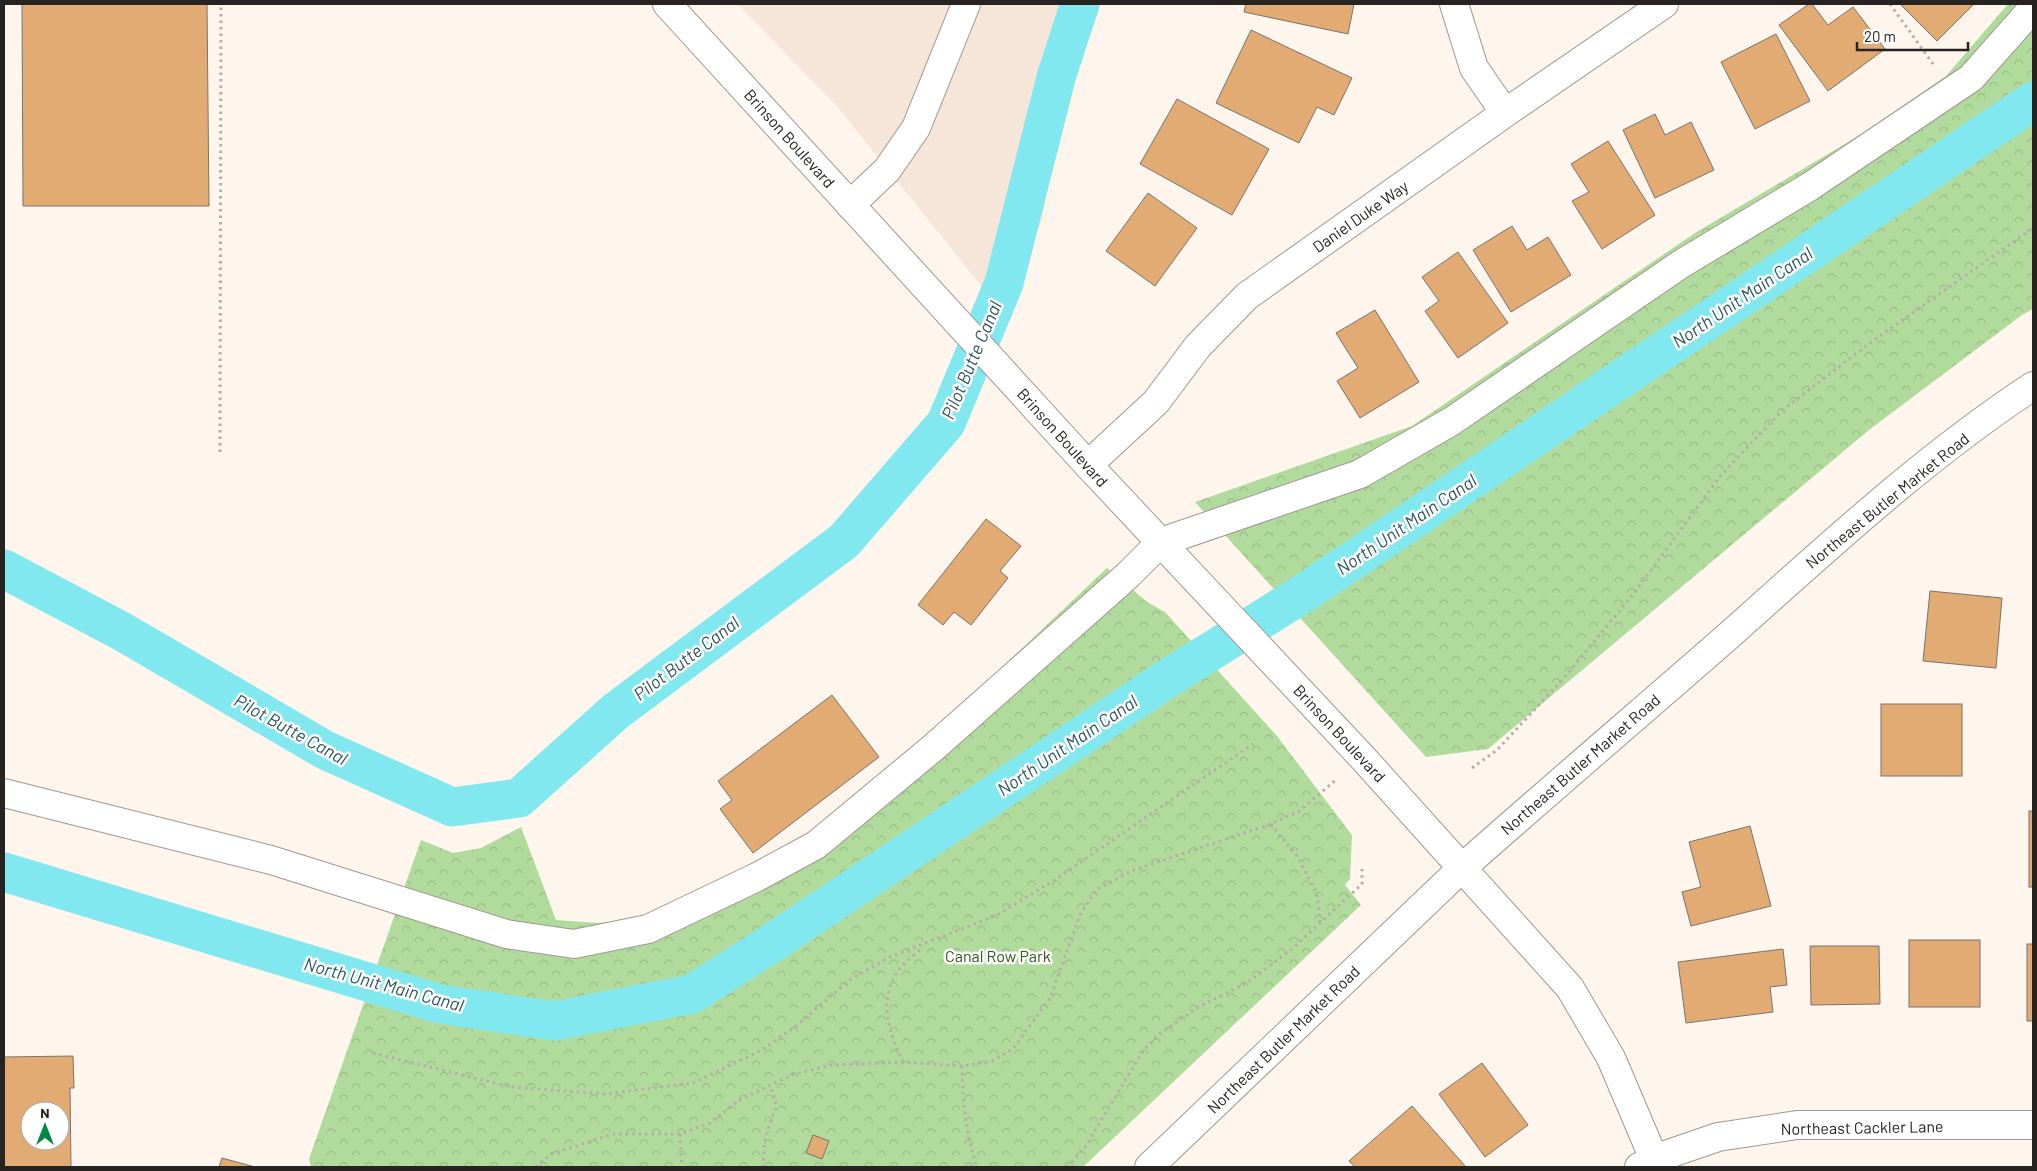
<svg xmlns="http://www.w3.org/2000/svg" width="2037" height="1171" viewBox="0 0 2037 1171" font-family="Barlow,sans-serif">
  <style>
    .built { fill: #f5e6d9 }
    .park { fill: url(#park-crowns) }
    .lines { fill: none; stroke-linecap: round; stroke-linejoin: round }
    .canal { stroke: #81e8ef; stroke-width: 39 }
    .building { fill: #e2ab74; stroke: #7b736c; fill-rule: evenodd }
    .minor-casing { stroke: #a09891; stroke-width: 30 }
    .major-casing { stroke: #a09891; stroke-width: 30 }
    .path { stroke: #b5aea8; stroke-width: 3; stroke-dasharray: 2.5 4; stroke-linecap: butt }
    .minor { stroke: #fff; stroke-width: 28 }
    .major { stroke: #fff; stroke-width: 28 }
    .labels { text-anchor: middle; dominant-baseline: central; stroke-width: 5; stroke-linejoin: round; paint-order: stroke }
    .street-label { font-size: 16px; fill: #262320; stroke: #fff }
    .park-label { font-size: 16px; fill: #315718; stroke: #fff }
    .water-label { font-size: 18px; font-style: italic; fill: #29565a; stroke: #fff }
  </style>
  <defs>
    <pattern id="park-crowns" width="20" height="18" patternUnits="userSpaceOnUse" patternTransform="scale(1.25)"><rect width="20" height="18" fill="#b1db9c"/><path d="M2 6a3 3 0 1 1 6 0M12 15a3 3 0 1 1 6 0" fill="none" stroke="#98bc86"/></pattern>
  </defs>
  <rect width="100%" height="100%" fill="#fef5ed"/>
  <path class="built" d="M737,4h363l-37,101 -21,115 -38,94 -168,-209z"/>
  <g class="park">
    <path d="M2008,4h25v305l-11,6 -153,115 -381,319 -62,8 -231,-255 217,-76 283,-193 170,-101 81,-56z"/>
    <path d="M1107,568l40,34 18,10 112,124 75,99 -2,44 -5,6 16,20 -278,262h-772l-2,-8 112,-319 32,13 28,-5 40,-21 35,93 42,3 46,-3 165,-82 117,-99z"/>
  </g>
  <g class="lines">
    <g class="canal">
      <path d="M4,569l119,63 202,118 127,57 67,-9 97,-87 228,-170 102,-118 58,-140 53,-209 23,-70"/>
      <path d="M4,872l436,132 114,17 138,-27 83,-53 390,-261 139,-87 729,-492"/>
    </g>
  </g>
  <g class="building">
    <path d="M22,4h185l2,202h-186z"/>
    <path d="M1246,4h108l-6,30 -104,-22z"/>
    <path d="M1809,4h3l16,21 25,-18 32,42 -57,42 -49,-66z"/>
    <path d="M1900,4h74l-37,37z"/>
    <path d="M1251,30l101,48 -18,37 -17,-8 -18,36 -83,-40z"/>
    <path d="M1776,34l34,67 -55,28 -34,-67z"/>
    <path d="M1177,99l92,50 -37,66 -92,-51z"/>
    <path d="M1655,114l10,21 26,-13 23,48 -59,28 -32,-68z"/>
    <path d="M1608,141l47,74 -53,34 -30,-48 17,-9 -18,-28z"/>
    <path d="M1148,193l49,35 -42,58 -49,-35z"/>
    <path d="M1512,226l15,24 21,-13 23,38 -60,37 -38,-62z"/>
    <path d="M1458,252l50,71 -50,35 -33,-47 14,-10 -17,-24z"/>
    <path d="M1375,310l44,72 -59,36 -23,-37 21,-13 -22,-35z"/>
    <path d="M986,519l35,27 -21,25 8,7 -37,47 -17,-13 -11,13 -25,-20z"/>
    <path d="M1930,591l72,7 -6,70 -73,-7z"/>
    <path d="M832,695l47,62 -126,96 -33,-44 12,-9 -14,-19z"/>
    <rect x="1881" y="704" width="81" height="72"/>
    <rect x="2029" y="811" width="4" height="76"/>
    <path d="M1750,826l21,80 -80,20 -9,-34 19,-5 -12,-45z"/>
    <rect x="1909" y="940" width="71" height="67"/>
    <rect x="2027" y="944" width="6" height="77"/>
    <path d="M1810,946h69l1,58 -69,1z"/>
    <path d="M1783,949l4,36 -17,2 3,25 -87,11 -8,-61z"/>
    <path d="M73,1056l1,32h-4l1,79h-67v-110zM30,1111h30v30h-30z"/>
    <path d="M1482,1063l46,62 -43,32 -46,-63z"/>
    <path d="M1412,1106l54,61h-111l-6,-6z"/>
    <path d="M813,1135l16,6 -7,18 -16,-6z"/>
    <path d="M222,1158l33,9h-36z"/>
  </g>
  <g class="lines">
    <g class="minor-casing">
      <g id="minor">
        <path d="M667,4l421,461 275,293 207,230 41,70 43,101"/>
        <path d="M1454,4l20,64 31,45"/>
        <path d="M850,205l37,-35 29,-42 50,-124"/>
        <path d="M1088,465l68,-63 42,-56 49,-50 258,-183 159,-109"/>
        <path d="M4,793l267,67 235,74 68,10 74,-15 109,-52 59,-32 118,-98 194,-172 33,-33 199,-68 92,-53 229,-157 128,-77 162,-109 62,-70"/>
        <path d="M1639,1167l15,-8 64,-22 79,-12h236"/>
      </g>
    </g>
    <g class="major-casing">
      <path id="major" d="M1149,1167l314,-300c87,-77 175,-152 263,-229 99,-88 196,-179 307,-252"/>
    </g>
    <g class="path">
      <path d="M1890,4l43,60"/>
      <path d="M220,452l1,-448"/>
      <path d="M1472,768l25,-18 66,-71 72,-87 86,-117 63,-66 90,-69 159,-112"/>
      <path d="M1271,824l28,35 18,35 3,28"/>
      <path d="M373,1053l138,34 94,7 88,-11 67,-32 36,-25 55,-47 39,-22 107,-42 56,-34 200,-137"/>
      <path d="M903,1062c-13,-29 -25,-58 -7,-88 6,-10 18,-19 27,-27"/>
      <path d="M962,1066c1,39 3,64 15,101"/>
      <path d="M680,1134l2,33"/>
      <path d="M536,1167l15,-13 62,-20h67l30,-11 31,-24 51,-24 39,-10 73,-3 58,4 30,-5 21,-12 37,-51 30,-83 16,-25 35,-19 140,-47 28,-13 38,-32"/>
      <path d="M763,1167l2,-29 11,-31 -1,-8 -5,-13"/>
      <path d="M1067,1167l18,-20 58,-96 15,-16 37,-26 53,-27 44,-33 70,-65v-15"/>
    </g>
    <use href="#minor" class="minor"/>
    <use href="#major" class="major"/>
  </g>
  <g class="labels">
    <g class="street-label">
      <text transform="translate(790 138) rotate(48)">Brinson Boulevard</text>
      <text transform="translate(1360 216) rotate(-35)">Daniel Duke Way</text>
      <text transform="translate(1063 437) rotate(48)">Brinson Boulevard</text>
      <text transform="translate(1887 500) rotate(-39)">Northeast Butler Market Road</text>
      <text transform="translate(1340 733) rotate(47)">Brinson Boulevard</text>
      <text transform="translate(1580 764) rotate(-41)">Northeast Butler Market Road</text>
      <text transform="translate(1283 1039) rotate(-44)">Northeast Butler Market Road</text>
      <text transform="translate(1862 1127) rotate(-1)">Northeast Cackler Lane</text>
    </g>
    <g class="park-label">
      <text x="998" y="955">Canal Row Park</text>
    </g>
    <g class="water-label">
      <text transform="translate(1742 297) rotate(-34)">North Unit Main Canal</text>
      <text transform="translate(971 360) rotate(-67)">Pilot Butte Canal</text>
      <text transform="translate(1406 524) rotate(-34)">North Unit Main Canal</text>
      <text transform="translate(686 658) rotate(-37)">Pilot Butte Canal</text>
      <text transform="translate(291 729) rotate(29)">Pilot Butte Canal</text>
      <text transform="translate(1067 745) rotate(-34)">North Unit Main Canal</text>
      <text transform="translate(384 984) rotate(15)">North Unit Main Canal</text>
    </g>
  </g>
  <rect width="2037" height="1171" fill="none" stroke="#262320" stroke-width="10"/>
  <g transform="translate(45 1126)"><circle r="24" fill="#ffffff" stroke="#a8a7a6"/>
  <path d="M0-4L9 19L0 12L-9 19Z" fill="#008743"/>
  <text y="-8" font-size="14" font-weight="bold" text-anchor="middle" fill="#262320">N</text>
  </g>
  <path d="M1857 42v8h111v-8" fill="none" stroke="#262320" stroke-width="2.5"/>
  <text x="1864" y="42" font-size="15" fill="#262320" stroke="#ffffff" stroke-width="4" paint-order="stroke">20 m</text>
</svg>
